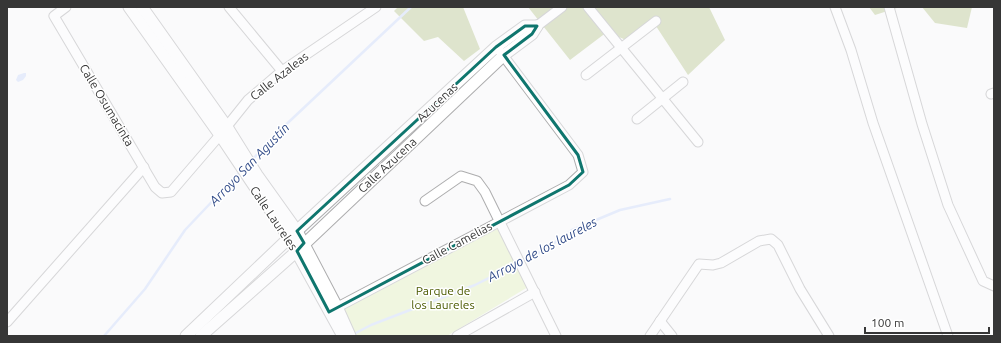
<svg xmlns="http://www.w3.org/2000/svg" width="1001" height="343" viewBox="0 0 1001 343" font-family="Ubuntu,sans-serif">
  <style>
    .green { fill: #e4f2bf }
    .forest { fill: #bdcb94 }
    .water { fill: #cedcfb }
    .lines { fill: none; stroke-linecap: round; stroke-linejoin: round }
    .stream { stroke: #cedcfb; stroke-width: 2.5 }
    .minor-casing { stroke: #adadae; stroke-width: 11 }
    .tertiary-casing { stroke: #adadae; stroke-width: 13 }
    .minor { stroke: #fff; stroke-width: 9 }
    .tertiary { stroke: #fff; stroke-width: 11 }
    .marked { fill: none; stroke: #0f766e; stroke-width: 3; stroke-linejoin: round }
    .labels { text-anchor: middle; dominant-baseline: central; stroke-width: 3; stroke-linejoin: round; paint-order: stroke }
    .street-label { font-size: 12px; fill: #363636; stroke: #fff }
    .park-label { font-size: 12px; fill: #4c5b00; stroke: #fff }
    .water-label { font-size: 13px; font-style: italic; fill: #324c89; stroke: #fff }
  </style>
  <rect width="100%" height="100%" fill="#fafafb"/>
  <path class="green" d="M499,228l29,59 -81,49h-93l-13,-25z"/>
  <g class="forest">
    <path d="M398,7h65l17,42 -16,12 -26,-24 -14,4 -30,-30z"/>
    <path d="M528,7h181l16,33 -37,35 -34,-52 -28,17 -19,-8 -37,28z"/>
    <path d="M869,7h31l-25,8z"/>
    <path d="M922,7h50l-5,21 -32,-5z"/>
  </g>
  <path class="water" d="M24,73h2v3l-3,4 -5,2 -2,-2 2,-5z"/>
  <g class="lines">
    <g class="stream">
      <path d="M252,160l24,-26 135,-127"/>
      <path d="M352,335l19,-10 104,-40 71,-36 26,-19 48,-20 50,-11"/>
      <path d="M104,336l41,-47 40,-59 56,-59"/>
    </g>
    <g class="minor-casing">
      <g id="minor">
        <path d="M66,7l-12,9 101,171 7,6 9,-1 49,-57 28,-35 34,-29 94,-64"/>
        <path d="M229,7l53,64"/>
        <path d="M588,7l110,135"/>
        <path d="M835,7l16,43 22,73 75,213"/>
        <path d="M889,7l33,117 26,81 35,76 11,5"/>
        <path d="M537,26l25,-19"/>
        <path d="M586,75l70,-54"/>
        <path d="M991,94l3,-1"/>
        <path d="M637,119l46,-37"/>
        <path d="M425,201l36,-25 16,5 8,11 71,144"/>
        <path d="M332,310l237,-125 14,-13 -5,-17 -79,-105"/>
        <path d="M660,321l12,15"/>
        <path d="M7,322l137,-155"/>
        <path d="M457,336l78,-44"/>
        <path d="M650,336l49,-72 14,1 8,-2 38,-22 12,-2 7,6 22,44 29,47"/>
      </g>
    </g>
    <g class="tertiary-casing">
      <g id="tertiary">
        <path d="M129,7l91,128 69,103 54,98"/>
        <path d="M142,7l85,120 30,48 40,56 40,76 13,29"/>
        <path d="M186,336l103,-98 207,-191 29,-21h12"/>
        <path d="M201,336l96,-85 207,-196 28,-21 5,-8"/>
      </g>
    </g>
    <use href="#minor" class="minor"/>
    <use href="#tertiary" class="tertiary"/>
  </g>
  <path d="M0 0H1001V343H0ZM525,26h12l-5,8 -28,21 74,100 5,17 -14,13 -240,127 -32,-61 7,-8 -7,-12 199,-184z" fill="#fafafb" fill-opacity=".55" fill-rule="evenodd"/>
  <path class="marked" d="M525,26h12l-5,8 -28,21 74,100 5,17 -14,13 -240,127 -32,-61 7,-8 -7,-12 199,-184z"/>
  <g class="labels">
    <g class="street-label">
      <text transform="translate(279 76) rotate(-38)">Calle Azaleas</text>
      <text transform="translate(437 102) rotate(-43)">Azucenas</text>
      <text transform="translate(107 105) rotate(59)">Calle Osumacinta</text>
      <text transform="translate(387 165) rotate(-43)">Calle Azucena</text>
      <text transform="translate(274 218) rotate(56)">Calle Laureles</text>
      <text transform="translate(457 243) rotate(-28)">Calle Camelias</text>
    </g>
    <g class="park-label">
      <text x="443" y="290">Parque de<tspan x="443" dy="14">los Laureles</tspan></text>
    </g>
    <g class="water-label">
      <text transform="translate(249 164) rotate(-46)">Arroyo San Agustín</text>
      <text transform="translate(542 249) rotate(-28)">Arroyo de los laureles</text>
    </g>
  </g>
  <rect width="1001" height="343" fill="none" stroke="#363636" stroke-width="16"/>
  <path d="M865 327v6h124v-6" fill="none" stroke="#363636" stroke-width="2"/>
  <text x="871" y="327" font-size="12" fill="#363636" stroke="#ffffff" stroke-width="3" paint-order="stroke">100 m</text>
</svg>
